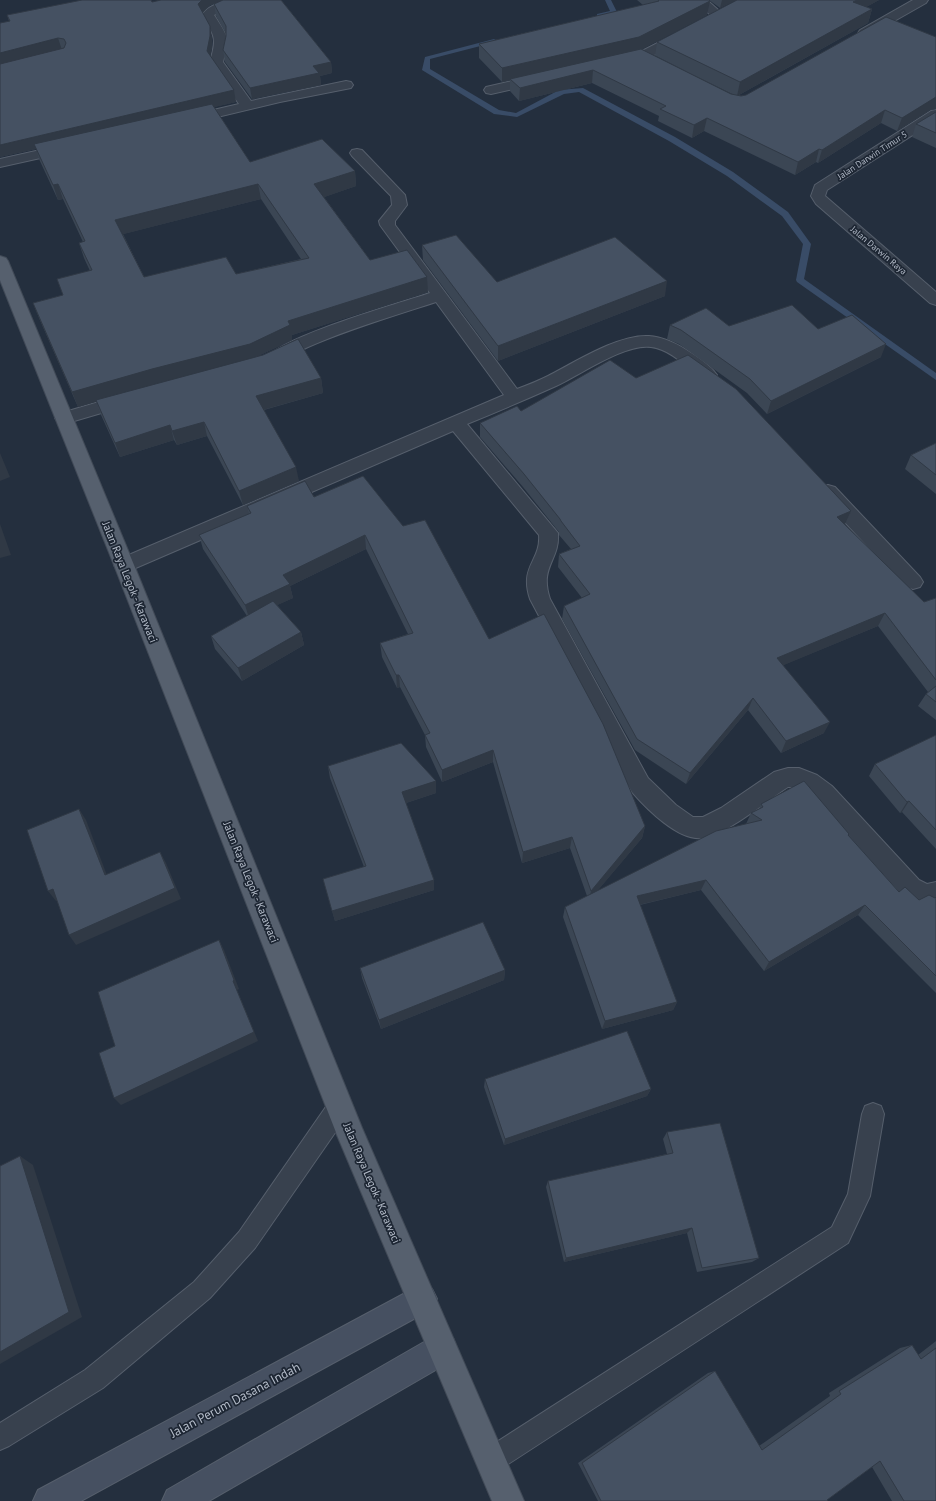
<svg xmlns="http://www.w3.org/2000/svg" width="936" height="1501" viewBox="0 0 936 1501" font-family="'PT Sans',sans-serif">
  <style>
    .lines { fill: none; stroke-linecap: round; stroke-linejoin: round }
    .stream { fill: #394c67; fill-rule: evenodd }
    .lane-casing { stroke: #565f6c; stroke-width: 2 }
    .street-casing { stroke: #565f6c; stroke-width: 2 }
    .secondary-casing { stroke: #565f6c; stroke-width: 2 }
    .primary-casing { stroke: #414a57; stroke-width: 2 }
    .lane { fill: #38414e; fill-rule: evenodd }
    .street { fill: #38414e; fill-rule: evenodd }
    .secondary { fill: #465061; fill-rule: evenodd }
    .primary { fill: #56606e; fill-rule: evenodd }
    .wall { fill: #3b4654; fill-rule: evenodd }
    .shaded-wall { fill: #303945 }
    .building { fill: #455162; stroke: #303945; fill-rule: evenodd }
    .labels { text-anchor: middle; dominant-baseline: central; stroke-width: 3.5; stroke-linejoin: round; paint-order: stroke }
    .far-street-label { font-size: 9px; fill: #b4bcc9; stroke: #1d2633 }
    .street-label { font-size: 11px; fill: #b4bcc9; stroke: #1d2633 }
    .near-street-label { font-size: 13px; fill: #b4bcc9; stroke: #1d2633 }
  </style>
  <rect width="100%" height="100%" fill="#242f3e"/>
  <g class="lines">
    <g class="stream">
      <path d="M605,0h6l6,12 -3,2 -17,2v-2l13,-3z"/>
      <path d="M494,39l2,1v2l-66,17v10l69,41 17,3 43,-23 24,-2 92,49 58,35 55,40 23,32 -7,35 132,94v7l-139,-98 -1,-2 7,-36 -21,-28 -55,-40 -58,-35 -90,-49 -15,2 -47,23 -23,-3 -72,-44 3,-13z"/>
    </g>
    <g class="lane-casing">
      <g id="lane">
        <path d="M340,1095l8,3 3,8 -3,8 -93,134 -45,50 -107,90 -94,58 -9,4v-27l85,-53 109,-88 45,-50 93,-134z"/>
        <path d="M873,1103l8,3 3,8 -14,82 -22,47 -349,227 -9,4 -9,-4 -4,-9 4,-9 351,-225 16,-33 14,-80 3,-8z"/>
      </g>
    </g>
    <g class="street-casing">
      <g id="street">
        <path d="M230,0h36l-2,3 -4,1 -32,4 -14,7c14,22 16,22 9,47l28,39 95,-20 5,1 2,3 -2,3 -71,14 -92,22 -5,-1 -2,-3 2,-3 56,-13 -29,-42c7,-25 5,-25 -8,-47 7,-10 17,-12 28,-15z"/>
        <path d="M693,0h14l17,15 -2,3h-8z"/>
        <path d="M913,0h15l-2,3 -58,33h-8l-2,-3 2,-3z"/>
        <path d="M683,30l4,1 2,3 -2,3c-17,9 -51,32 -71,27l-1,-3 1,-3 22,-5z"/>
        <path d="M539,75l5,1 2,3 -2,3 -53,12 -5,-1 -2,-3 2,-3z"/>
        <path d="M936,110v10l-109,70 -2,6 111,96v13l-6,-2 -114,-99 -5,-8 4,-11 116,-74z"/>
        <path d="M67,144l5,1 2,3 -2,3 -72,16v-8z"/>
        <path d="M357,149l5,1 43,45 2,10 -12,16v4l122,164c11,-4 21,-8 31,-13 27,-14 71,-42 101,-40 16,1 30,9 42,17 9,6 20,13 26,22l-3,4 -6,2 -6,-2c-14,-11 -32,-30 -51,-32 -26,-4 -71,28 -95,39 -29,13 -59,26 -89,38l91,109c2,28 -19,33 -8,66l98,179 28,27 17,12h10l18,-9 53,-36 14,-4h11l18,7 15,11 87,94 8,4 9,-2v22l-10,2 -23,-10 -87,-96 -18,-13h-10c-22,14 -61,48 -86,51 -24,3 -56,-30 -70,-46l-102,-193c-11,-33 11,-38 9,-64l-86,-104 -322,139 -7,2 -7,-2 -3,-5 3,-5 387,-165 -68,-93c-43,14 -87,27 -128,45 -12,5 -27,18 -39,15l-2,-4c13,-21 133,-55 163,-65l-50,-68 -1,-4 13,-16 -1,-9 -39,-40 -2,-3 2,-3z"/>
        <path d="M126,394l6,2 3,4 -3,4 -68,20 -6,-2 -3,-4 3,-4z"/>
        <path d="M828,485l7,2 85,90 3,5 -3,5 -7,2 -7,-2 -85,-90 -2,-5 2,-5z"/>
      </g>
    </g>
    <g class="secondary-casing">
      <g id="secondary">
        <path d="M422,1284l10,5 5,10 -5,10 -351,192h-48l5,-11z"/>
        <path d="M442,1334l11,4 4,11 -4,11 -244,141h-47l5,-11 264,-152z"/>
      </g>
    </g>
    <g class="primary-casing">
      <path id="primary" d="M0,256l6,2 2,3 126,304 228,563 162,373h-32l-155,-366 -223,-570 -114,-285z"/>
    </g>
    <use href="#lane" class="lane"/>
    <use href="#street" class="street"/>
    <use href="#secondary" class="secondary"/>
    <use href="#primary" class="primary"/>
  </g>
  <g class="wall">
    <path d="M281,0l50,62 1,11 -12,3 1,9 -69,14 -27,-37 -2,-12 3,-16 -10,-18 -2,-12 2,-1 -6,2 -7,7 9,26v9l-2,9 24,34 2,12 -22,5 36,55 105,9 1,15 -32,11 46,63 58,32 -136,43v5l-34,16 63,22 2,15 -59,17 35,71 -56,24 -36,-69 -30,9 -3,-5 -54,17 -19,-42 -5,-14 -18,6 -39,-89 -6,-15 30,-8 -6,-16 33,-8 -6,-13 -5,-15 4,-1 -20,-43 -5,1 -19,-41 -3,-10 -36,8 9,-136 -2,-6 145,-13zM261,199l40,60 -65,15 -92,3 -21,-43z"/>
    <path d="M637,0h72l-2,15 -65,34 89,45h1l-77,-38 2,-14 80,-42h142l-13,7 6,2 -4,14 -129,72 2,1 5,-1 190,-58v72l-6,1 -33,21 -16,-8 -63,40 -2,-1 -21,13 -91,-44 -12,7 -34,-17 1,-5 -67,-33 -73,18 -9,-10v-11l-8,2 -23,-24v-14l164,-39z"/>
    <path d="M709,0h27l-16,8z"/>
    <path d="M936,112v36l-24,-11 4,-13z"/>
    <path d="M422,245l75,37 168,14 -167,65 -75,-101z"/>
    <path d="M670,325l148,4 63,28 -114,57 -20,-21 -68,-49 -12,-5z"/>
    <path d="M636,378l215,133 -6,13 -1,1 80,77 12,-4v122l-18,-14 8,-12 2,-2 -50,-66 -95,39 41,68 -43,20 -33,-43 -62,74 -51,-34 -73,-131 2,-13 18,-8 -24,-31 1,-13 12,-5 -12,-14v-3l-36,-45 -43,-50v-14z"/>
    <path d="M936,443v51l-31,-25 6,-14z"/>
    <path d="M363,476l126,163 156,187 -3,12 -45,53 149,-67 5,-11 8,-4 2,-5 88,30v1l50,57 20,8 17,-3v96l-78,-78 -94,56 -63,-81 -61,15 37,97 -4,8 -71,19 -39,-112 2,-10 22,-11 -17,-48 -48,15 -29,-101 -51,20 -16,-35 -1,-12 -25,-48 -3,1 -15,-31 -2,-14 28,-9 -42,-85 -76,37 3,12 -16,7 24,27 3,13 -62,36 -27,-32 -4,-13 36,-20 -44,-67 -4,-14 50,-21 -2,-8 67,-9z"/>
    <path d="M936,735v114l-34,-37 -2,1 -31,-37 6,-12z"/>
    <path d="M328,766l108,27 -30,10 28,77v10l-99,31 -12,-42 41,-12 -34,-89z"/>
    <path d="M360,968l145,2 -1,10 -123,49 -19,-51z"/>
    <path d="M485,1079l166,10 -4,7 -143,49 -20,-58z"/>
    <path d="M667,1132l92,126 -7,4 -55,10 -10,-39 -123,29 -18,-75 2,-6 119,-27 -4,-15z"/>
    <path d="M936,1341v160h-44l-20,-34 -45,33 1,1h-230l-20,-38 130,-90 7,-2 44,75 71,-50 -1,-3 71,-45 12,-3 6,10z"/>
  </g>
  <g class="shaded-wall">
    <path d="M202,0h24l-16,5 -10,10 -2,-11z"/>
    <path d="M722,0h14l-16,8z"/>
    <path d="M857,0h22l-29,16 3,-14z"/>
    <path d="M710,1l-3,14 -70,37 -127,27v1l-8,2v-14z"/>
    <path d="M872,9l-4,14 -131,73 3,-14z"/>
    <path d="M210,26l2,12v9l-3,16 -2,-12z"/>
    <path d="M58,38l4,12 -62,16v-13z"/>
    <path d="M331,62l1,11 -12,3 1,9 -69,14 -2,-11 63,-22z"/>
    <path d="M593,70l-1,13 -73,18 1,-13z"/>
    <path d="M234,90l2,12 -200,47 -2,-5 2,5 -36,8v-12z"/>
    <path d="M935,97h1v12l-6,1 -33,21 5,-13z"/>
    <path d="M885,110l-4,13 -63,40 4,-13z"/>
    <path d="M707,118l-3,13 -12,7 2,-13z"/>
    <path d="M819,149l-3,13 -21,13 3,-13z"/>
    <path d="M355,171l1,15 -40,14 -2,-16z"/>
    <path d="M58,184l5,15 -5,1 -5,-15z"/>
    <path d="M258,184l3,15 -141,36 -5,-15z"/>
    <path d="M427,277l1,15 -136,43v5l-40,19 -95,25 -79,23 -6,-15 216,-71z"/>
    <path d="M667,281l-2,15 -167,65v-15z"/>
    <path d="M886,344l-5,13 -114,57 4,-13z"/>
    <path d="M321,378l2,15 -64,18 -3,-15z"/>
    <path d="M204,422l3,14 -30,9 -5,-14z"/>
    <path d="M170,425l4,15 -54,17 -5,-14z"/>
    <path d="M0,453l10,24 -10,4z"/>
    <path d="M296,467l3,14 -56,24 -4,-14z"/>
    <path d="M851,511l-6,13 -14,6 6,-13z"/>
    <path d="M0,524l11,31 -11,3z"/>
    <path d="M365,535l1,14 -76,37 3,12 -44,20 -4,-13 38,-30z"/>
    <path d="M885,613l-7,13 -106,44 5,-12z"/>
    <path d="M301,632l3,13 -62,36 -4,-13z"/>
    <path d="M396,675h3l1,12 -3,1z"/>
    <path d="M753,698l-5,12 -62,74 4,-11z"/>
    <path d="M830,722l-6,11 -43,20 5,-12z"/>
    <path d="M493,750v12l-51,20v-12z"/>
    <path d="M436,781v12l-33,11 -1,-12z"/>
    <path d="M909,801l-7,11 -2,1 7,-11z"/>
    <path d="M79,809l7,11 25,66 -6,-11z"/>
    <path d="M645,826l-3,12 -53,63 2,-10z"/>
    <path d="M572,837l-2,11 -48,15 1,-11z"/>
    <path d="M160,852l6,11 15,36 -105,46 -7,-10z"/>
    <path d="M434,880v10l-99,31 -3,-10z"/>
    <path d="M706,880l-5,10 -67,16 3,-10z"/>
    <path d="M53,889l8,10 -5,2 -8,-10z"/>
    <path d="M865,905l-7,10 -94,56 5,-9z"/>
    <path d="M219,940l5,10 15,39 -2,1 21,51 -137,64 -7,-7 119,-117z"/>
    <path d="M505,970l-1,10 -123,49 -2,-9z"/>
    <path d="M677,1002l-4,8 -71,19 3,-8z"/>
    <path d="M651,1089l-4,7 -143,49 1,-6z"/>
    <path d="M20,1156l13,9 49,152 -82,47v-12z"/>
    <path d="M692,1228l-5,5 -123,29 2,-4z"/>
  </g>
  <g class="building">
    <path d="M82,0h69l1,2 9,-2h41l-4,4 12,22v10l-3,15 27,39 -234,55v-81l64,-16 2,-5 -2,-4 -6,-1 -58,15v-30l10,-2 -3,-6z"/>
    <path d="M223,0h58l50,62 -18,4 6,7 -69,15 -27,-38 3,-14v-10l-12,-22z"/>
    <path d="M658,0h51l1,1 -71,36 -137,31 -23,-24 180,-43z"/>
    <path d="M737,0h120l-4,2 19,7 -132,73 -83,-40z"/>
    <path d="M886,17l50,20v60l-34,21 -17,-8 -63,40 -3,-1 -21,13 -91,-44 -13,7 -34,-16 6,-3 -73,-36 -73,18 -10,-9 131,-30 90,45 10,2 5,-1z"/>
    <path d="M212,104l38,58 72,-23 33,32 -41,13 56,76 37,-10 20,27 -139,44 2,4 -40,19 -98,25 -80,23 -39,-89 30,-8 -6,-16 35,-9 -13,-27 6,-2 -27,-57 -5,1 -19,-41zM258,184l51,74 -73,16 -10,-17 -82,20 -29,-57z"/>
    <path d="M936,112v21l-20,-9z"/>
    <path d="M456,235l41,47 118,-45 52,44 -169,65 -76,-101z"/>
    <path d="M792,305l26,24 34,-14 34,29 -115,57 -21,-22 -69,-49 -11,-5 36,-17 23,18z"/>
    <path d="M298,339l23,39 -65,18 40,71 -57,24 -35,-69 -32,9 -2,-6 -55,18 -19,-43 167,-45z"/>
    <path d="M688,355l48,34 115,122 -14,6 87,85 12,-4v82l-51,-67 -108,45 53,64 -44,19 -33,-43 -63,75 -53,-34 -73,-133 26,-12 -31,-40 21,-8 -19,-25 -1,-2 -36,-45 -44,-51 37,-17 4,5 89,-51 26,18z"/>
    <path d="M936,443v32l-25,-20z"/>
    <path d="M363,476l40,50 22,-6 64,119 55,-25 59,110 42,102 -54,65 -19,-54 -49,15 -30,-102 -51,20 -17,-35 5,-2 -31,-58h-3l-16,-32 33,-10 -48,-98 -82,40 7,9 -45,21 -46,-70 52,-22 -4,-7 58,-25 9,16z"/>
    <path d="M273,601l28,31 -63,36 -27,-32z"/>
    <path d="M936,686v16l-10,-8z"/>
    <path d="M936,735v95l-27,-29 -2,1 -32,-38z"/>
    <path d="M401,743l35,38 -34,11 32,88 -102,31 -9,-32 43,-13 -38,-100z"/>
    <path d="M804,781l45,53 -1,1 51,57 6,-5 14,13 10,-5 6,3 1,-1v79l-71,-71 -96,57 -63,-82 -69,16 40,106 -72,19 -40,-114 151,-76 46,-11 -11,-7 12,-6 -2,-3z"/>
    <path d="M79,809l26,66 55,-23 15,36 -106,47 -16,-46 -5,2 -21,-61z"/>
    <path d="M483,922l22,48 -126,50 -19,-52z"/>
    <path d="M219,940l15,40 -1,1 21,51 -140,66 -15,-45 16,-7 -17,-54z"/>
    <path d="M627,1031l24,58 -146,50 -20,-60z"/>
    <path d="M720,1123l39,135 -57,10 -10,-40 -126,30 -18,-77 125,-28 -6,-21z"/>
    <path d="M20,1156l49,156 -69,40v-186z"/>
    <path d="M912,1345l9,14 15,-11v153h-32l-24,-40 -53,39 1,1h-227l-19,-38 133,-92 47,79 79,-56 -2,-3z"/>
  </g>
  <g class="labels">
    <g class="far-street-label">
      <text transform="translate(872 155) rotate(-33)">Jalan Darwin Timur 5</text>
      <text transform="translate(879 250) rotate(40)">Jalan Darwin Raya</text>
    </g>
    <g class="street-label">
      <text transform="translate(130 582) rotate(68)">Jalan Raya Legok - Karawaci</text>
      <text transform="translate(251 882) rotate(68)">Jalan Raya Legok - Karawaci</text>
      <text transform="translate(372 1183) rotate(67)">Jalan Raya Legok - Karawaci</text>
    </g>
    <g class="near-street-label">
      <text transform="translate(235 1400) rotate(-28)">Jalan Perum Dasana Indah</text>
    </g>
  </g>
</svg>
